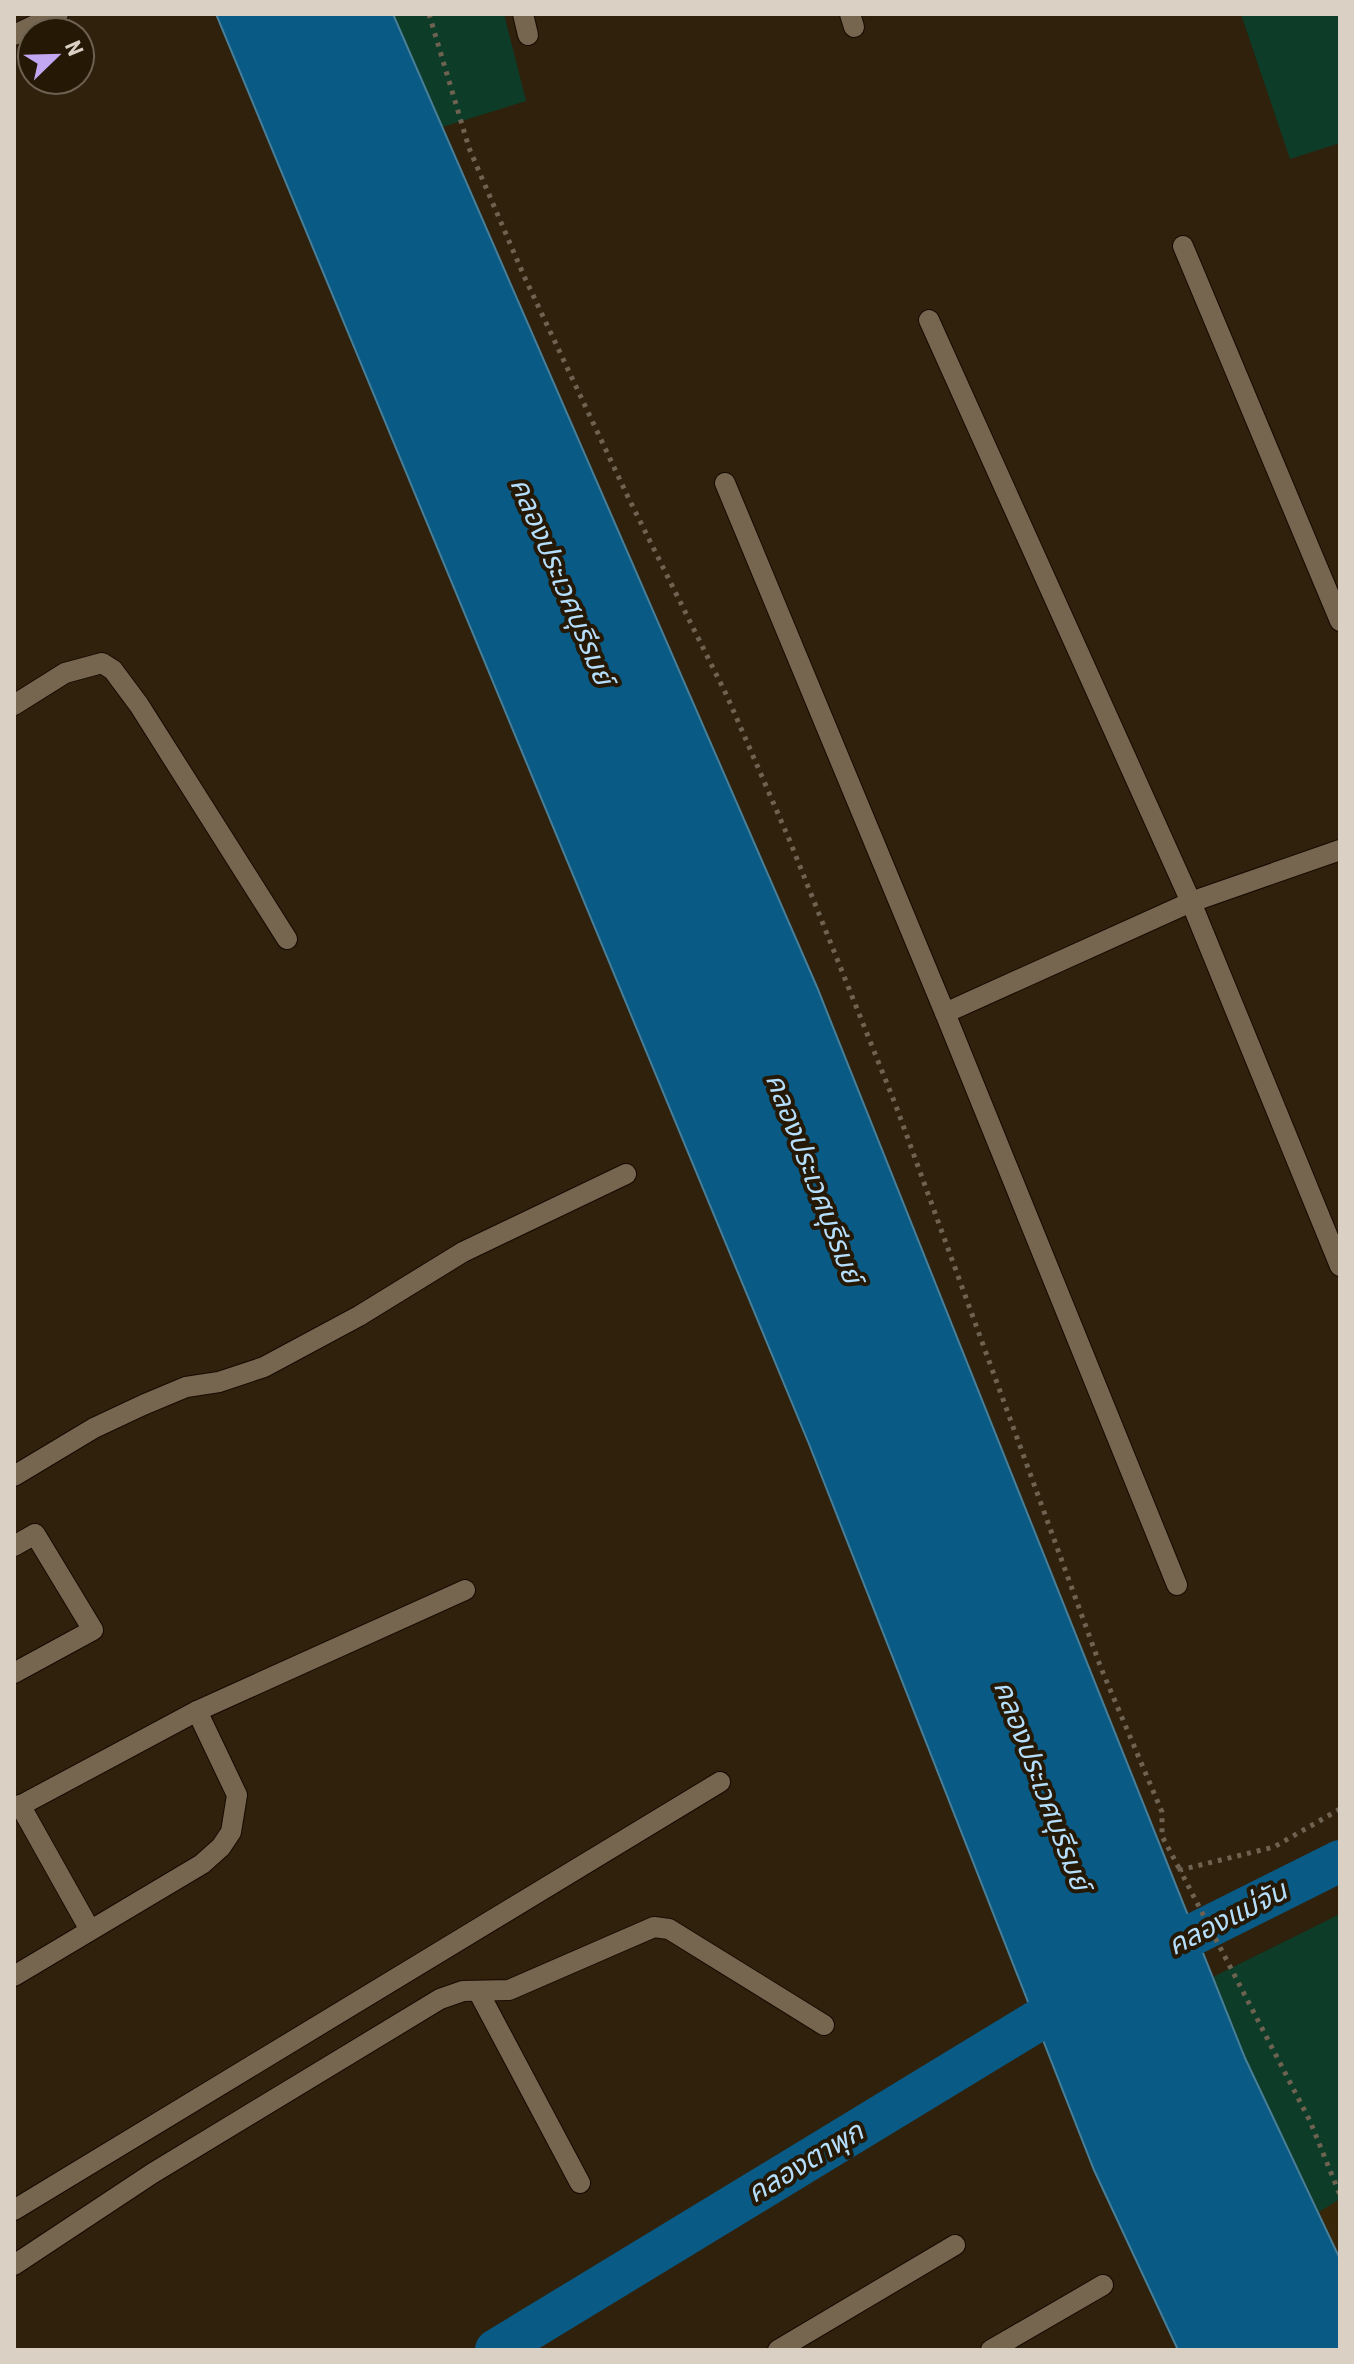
<svg xmlns="http://www.w3.org/2000/svg" width="1354" height="2364" viewBox="0 0 1354 2364" font-family="'Roboto Condensed','Noto Sans Thai',sans-serif">
  <style>
    .built { fill: #382609 }
    .green { fill: #0d3d29 }
    .water { fill: #095a84; stroke: #487e97; stroke-width: 2 }
    .lines { fill: none; stroke-linecap: round; stroke-linejoin: round }
    .canal { stroke: #095a84; stroke-width: 42 }
    .service-casing { stroke: #170a00; stroke-width: 22 }
    .minor-casing { stroke: #170a00; stroke-width: 22 }
    .path { stroke: #6e6250; stroke-width: 5; stroke-dasharray: 4 6; stroke-linecap: butt }
    .service { stroke: #76664f; stroke-width: 20 }
    .minor { stroke: #76664f; stroke-width: 20 }
    .labels { text-anchor: middle; dominant-baseline: central; stroke-width: 8; stroke-linejoin: round; paint-order: stroke }
    .water-label { font-size: 28px; font-style: italic; fill: #b4defc; stroke: #251804 }
  </style>
  <rect width="100%" height="100%" fill="#2f210c"/>
  <path class="built" d="M1340,2199v60l-21,-47z"/>
  <g class="green">
    <path d="M393,14h111l22,87 -84,26z"/>
    <path d="M1241,14h99v129l-50,16z"/>
    <path d="M1340,1914v285l-21,13 -74,-154 -32,-81z"/>
  </g>
  <path class="water" d="M216,14h177l424,973 428,1071 95,201v91h-162l-84,-180 -285,-726z"/>
  <g class="lines">
    <g class="canal">
      <path d="M1144,1959l196,-98"/>
      <path d="M496,2350l587,-357"/>
    </g>
    <g class="service-casing">
      <g id="service">
        <path d="M14,1476l80,-48 49,-23 43,-18 33,-5 45,-15 95,-51 104,-64 163,-78"/>
        <path d="M14,1546l21,-12 58,96 -79,43"/>
        <path d="M20,1805l70,125"/>
        <path d="M14,1809l183,-98 268,-121"/>
        <path d="M14,1976l188,-112 19,-17 10,-15 6,-37 -40,-84"/>
        <path d="M778,2350l177,-105"/>
        <path d="M991,2350l112,-65"/>
      </g>
    </g>
    <g class="minor-casing">
      <g id="minor">
        <path d="M523,14l5,21"/>
        <path d="M850,14l4,13"/>
        <path d="M14,35l44,-21"/>
        <path d="M1183,246l157,375"/>
        <path d="M929,320l262,582 149,364"/>
        <path d="M725,483l220,530 232,572"/>
        <path d="M14,705l51,-32 37,-10 11,7 26,35 148,234"/>
        <path d="M945,1013l246,-111 149,-52"/>
        <path d="M478,1991l102,192"/>
        <path d="M14,2210l706,-428"/>
        <path d="M14,2265l139,-92 287,-174 23,-8 46,-1 145,-63 15,2 155,96"/>
      </g>
    </g>
    <g class="path">
      <path d="M429,14l40,134 55,128 104,221 99,199 62,143 107,267 205,562 61,144v24l18,34"/>
      <path d="M1340,1809l-66,38 -94,23 130,251 30,74"/>
    </g>
    <use href="#service" class="service"/>
    <use href="#minor" class="minor"/>
  </g>
  <g class="labels">
    <g class="water-label">
      <text transform="translate(562 581) rotate(67)">คลองประเวศบุรีรมย์</text>
      <text transform="translate(814 1178) rotate(69)">คลองประเวศบุรีรมย์</text>
      <text transform="translate(1042 1785) rotate(69)">คลองประเวศบุรีรมย์</text>
      <text transform="translate(1227 1918) rotate(-27)">คลองแม่จัน</text>
      <text transform="translate(805 2162) rotate(-31)">คลองตาพุก</text>
    </g>
  </g>
  <rect width="1354" height="2364" fill="none" stroke="#dad1c4" stroke-width="32"/>
  <g transform="translate(56 56) rotate(67)"><circle r="38" fill="#251804" stroke="#6d6251" stroke-width="2"/>
  <path d="M0-6L14 30L0 20L-14 30Z" fill="#c2a8f2"/>
  <text y="-12" font-size="22" font-weight="bold" text-anchor="middle" fill="#dad1c4">N</text>
  </g>
</svg>
